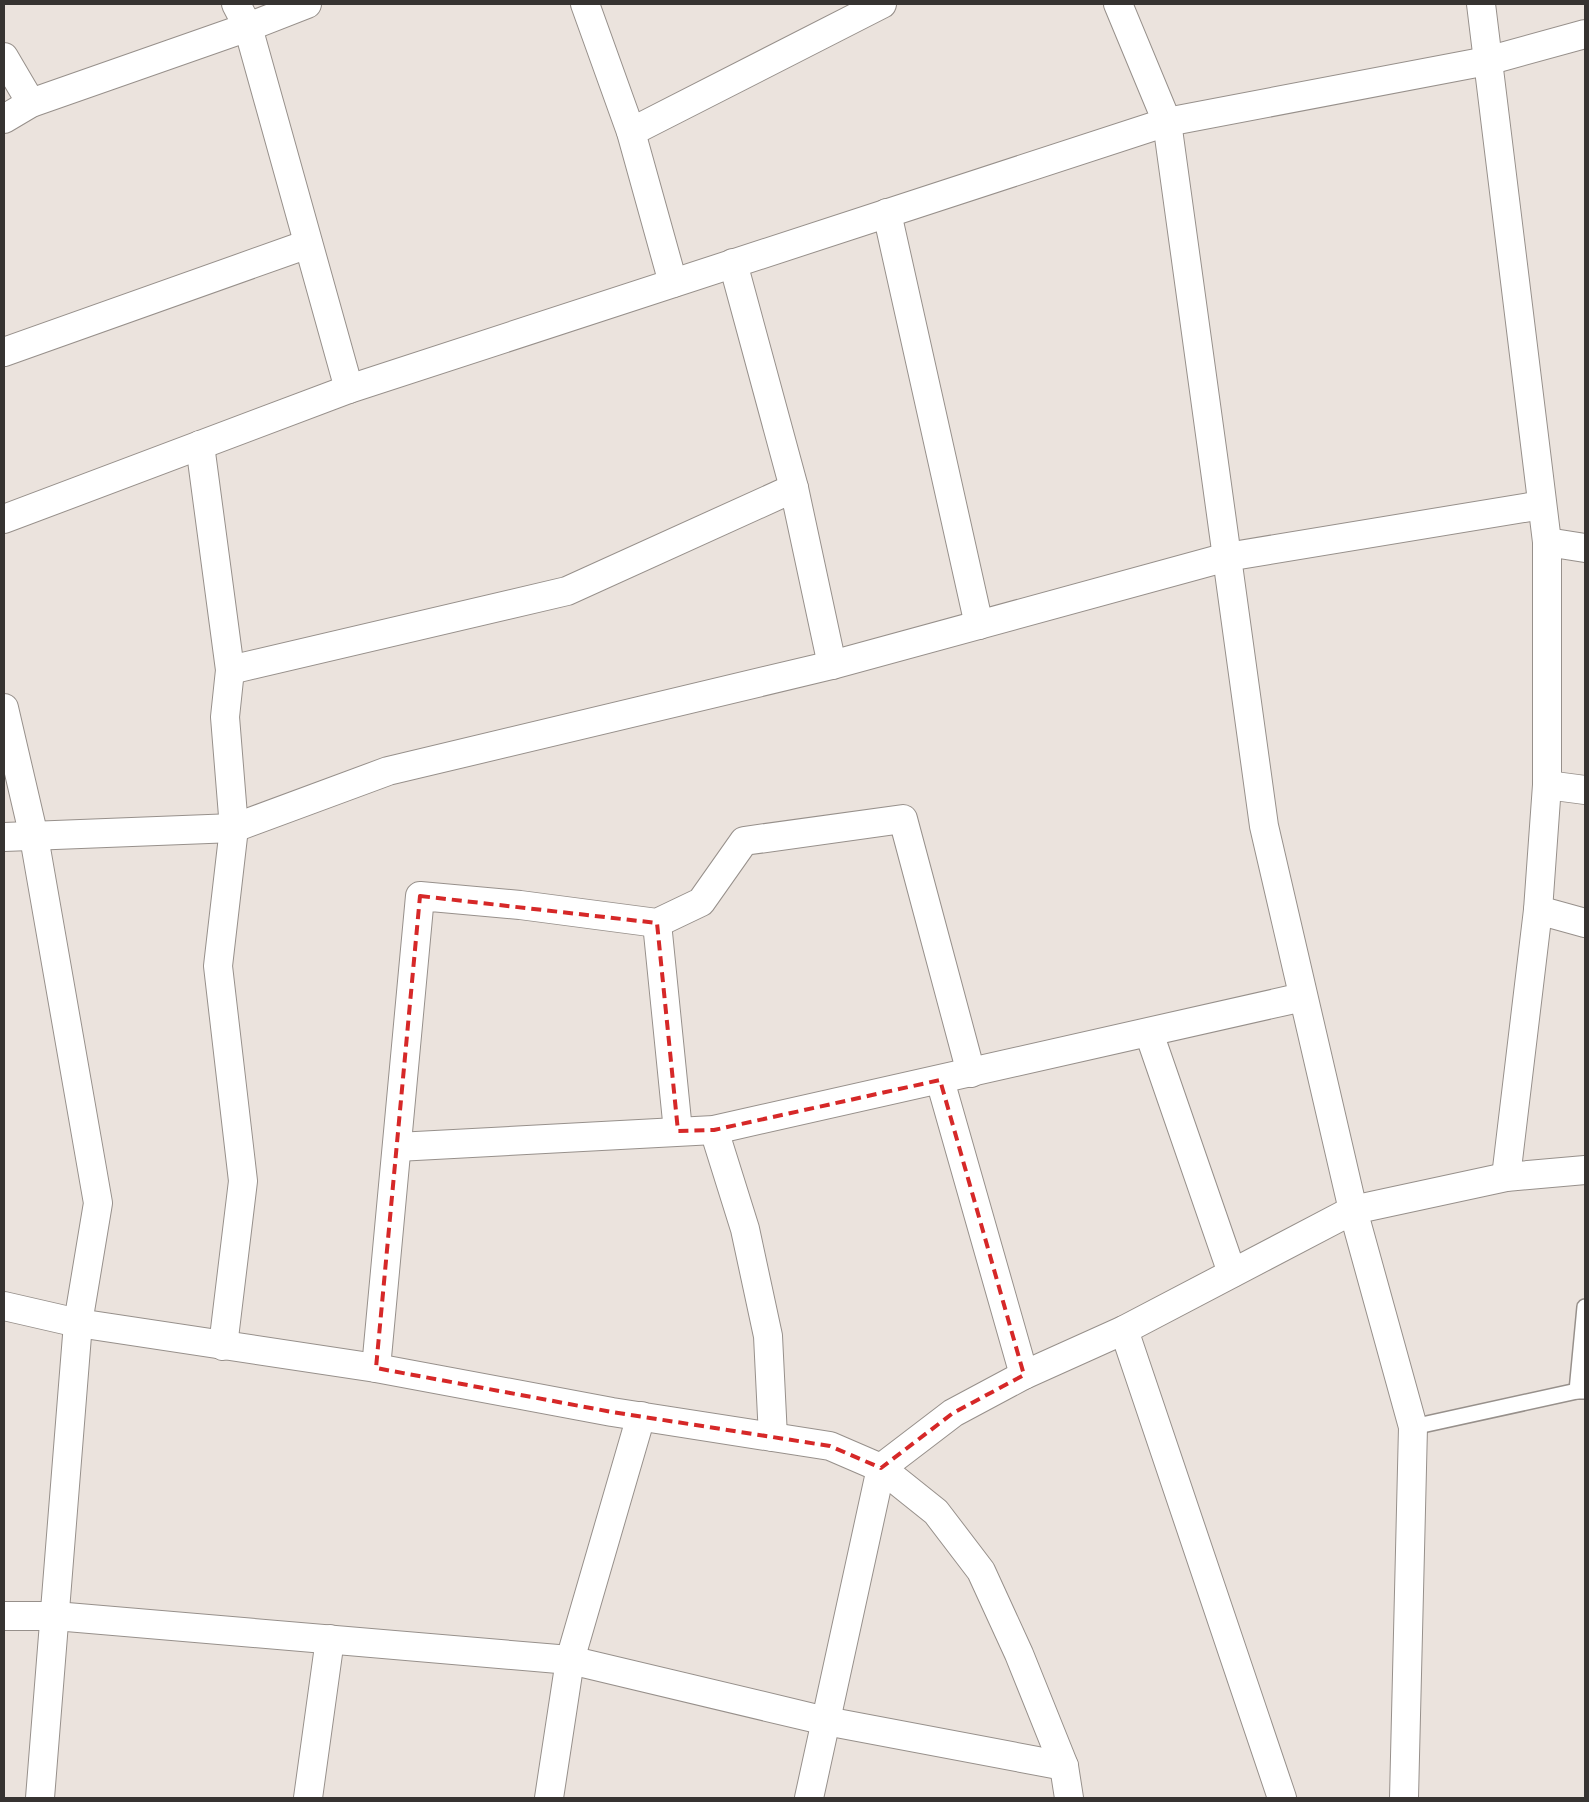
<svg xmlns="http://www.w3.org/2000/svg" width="1589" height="1802" viewBox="0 0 1589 1802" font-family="Overpass,sans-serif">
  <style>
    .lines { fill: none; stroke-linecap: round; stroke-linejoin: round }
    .lane-casing { stroke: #97908b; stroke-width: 18 }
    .street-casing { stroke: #97908b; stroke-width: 30 }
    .secondary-casing { stroke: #97908b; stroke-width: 30 }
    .lane { stroke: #fff; stroke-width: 15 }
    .street { stroke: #fff; stroke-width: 28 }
    .secondary { stroke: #fff; stroke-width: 28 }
    .marked { fill: none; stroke: #d62828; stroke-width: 4; stroke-dasharray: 10 6; stroke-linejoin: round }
  </style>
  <rect width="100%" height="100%" fill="#ebe3dd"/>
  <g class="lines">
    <g class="lane-casing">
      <g id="lane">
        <path d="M1577,1391l8,-84"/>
        <path d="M1413,1427l164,-36h8"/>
      </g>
    </g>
    <g class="street-casing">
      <g id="street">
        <path d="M236,4l12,23 101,362"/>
        <path d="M585,4l46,128 42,151"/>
        <path d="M1118,4l49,118 97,704 89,384 60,217 -9,371"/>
        <path d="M1481,4l66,538v243l-9,125 -32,267"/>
        <path d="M4,57l27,46"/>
        <path d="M4,119l27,-16 217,-76 59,-23"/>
        <path d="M631,132l251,-128"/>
        <path d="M887,213l92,412"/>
        <path d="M733,263l61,225 38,177"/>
        <path d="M4,352l304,-108"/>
        <path d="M200,445l30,225 -5,47 9,111 -16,138 25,215 -20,165"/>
        <path d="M4,519l345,-130 818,-267 320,-61 98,-27"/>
        <path d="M1547,542l38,6"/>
        <path d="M230,670l337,-79 227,-103"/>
        <path d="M4,708l30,129 64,366 -20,120 -38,475"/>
        <path d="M1547,785l38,5"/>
        <path d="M4,837l230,-9 154,-57 444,-106 395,-108 315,-52"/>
        <path d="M1538,910l47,13"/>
        <path d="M657,923l21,208"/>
        <path d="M1149,1033l83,240"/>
        <path d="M940,1080l84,295"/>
        <path d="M714,1130l31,99 23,107 5,101"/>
        <path d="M397,1147l317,-17 589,-133"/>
        <path d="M1124,1330l158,468"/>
        <path d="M376,1368l44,-472 100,9 137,18 44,-21 43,-61 159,-22 68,254"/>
        <path d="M4,1616h51l515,44 256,61 238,45"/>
        <path d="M308,1798l22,-159"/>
        <path d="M549,1798l21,-138 71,-244"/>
        <path d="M809,1798l72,-330 72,-55 71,-38 100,-45 229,-120 153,-33 79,-7"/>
      </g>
    </g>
    <g class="secondary-casing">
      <path id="secondary" d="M4,1306l74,17 298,45 236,44 218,34 51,22 55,44 45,59 38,83 45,112 5,32"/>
    </g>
    <use href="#lane" class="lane"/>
    <use href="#street" class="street"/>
    <use href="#secondary" class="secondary"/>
  </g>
  <path class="marked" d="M420,896l237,27 21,208 36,-1 226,-50 84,295 -71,38 -72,55 -51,-22 -218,-34 -236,-44z"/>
  <rect width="1589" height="1802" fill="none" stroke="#363331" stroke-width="10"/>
</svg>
